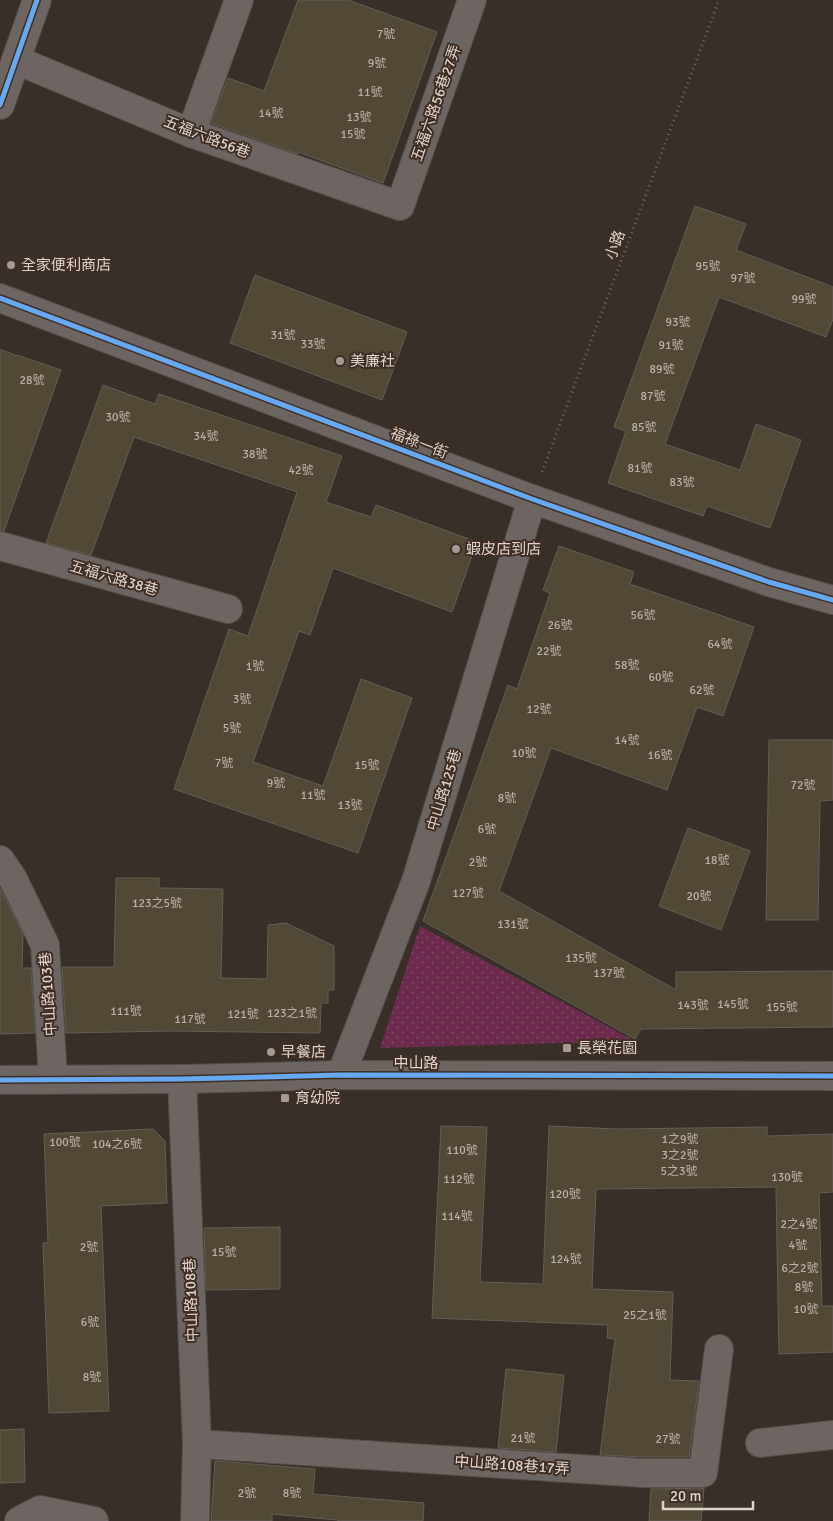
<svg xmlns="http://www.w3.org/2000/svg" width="833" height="1521" viewBox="0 0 833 1521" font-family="Signika,'Noto Sans TC',sans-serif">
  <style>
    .grass { fill: url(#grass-dots) }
    .building { fill: #514836; stroke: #635e57 }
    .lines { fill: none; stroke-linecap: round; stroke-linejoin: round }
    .minor-casing { stroke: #554d47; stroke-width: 30 }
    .path { stroke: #6e6763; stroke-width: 3; stroke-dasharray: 1 4; stroke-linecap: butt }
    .minor { stroke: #6d6561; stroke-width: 28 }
    .cycleway-casing { stroke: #3f2e23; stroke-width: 8 }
    .cycleway { stroke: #66a8f1; stroke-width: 5 }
    .poi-dot { fill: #a59a94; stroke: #3f2e23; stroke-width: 2 }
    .labels { text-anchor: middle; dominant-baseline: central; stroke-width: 4; stroke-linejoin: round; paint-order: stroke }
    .number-label { font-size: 12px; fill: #bcb1a7 }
    .street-label { font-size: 15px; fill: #dfd4cd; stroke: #3f2e23 }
    .poi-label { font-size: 15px; fill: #dfd4cd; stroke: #3f2e23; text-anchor: start }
  </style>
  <defs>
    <pattern id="grass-dots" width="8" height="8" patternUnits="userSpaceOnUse" patternTransform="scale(1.25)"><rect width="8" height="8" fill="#6c2a4d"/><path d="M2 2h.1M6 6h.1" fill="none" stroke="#814865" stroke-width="1.8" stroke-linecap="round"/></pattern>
  </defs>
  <rect width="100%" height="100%" fill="#392f29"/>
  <path class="grass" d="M420,926l215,115 -255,7z"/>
  <g class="building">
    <path d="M298,0h50l89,32 -54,151 -85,-31v2l-87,-31 17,-45 36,13z"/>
    <path d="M695,206l51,18 -10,26 97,37v32l-7,18 -107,-40 -54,147 75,26 16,-46 45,16 -31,88 -63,-22 -4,10 -95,-33 18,-52 -12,-4z"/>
    <path d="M255,275l152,57 -25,68 -152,-57z"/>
    <path d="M0,349l17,7v-1l44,15 -57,161h-4z"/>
    <path d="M103,385l52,19 4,-10 183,62 -16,46 45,15 5,-12 101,37 -25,70 -119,-44 -23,67 -11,-4 -46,131 70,24 38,-107 51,19 -54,155 -184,-64 55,-160 19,7 49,-144 -163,-55 -43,118 -45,-12z"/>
    <path d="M559,546l75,26 -4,12 124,43 -31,89 -26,-9 -30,83 -116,-42 -52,143 177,99v-18l157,-1v56l-192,2 -6,10 -212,-118 85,-236 9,4 33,-96 -7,-3z"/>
    <path d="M769,740h64v60l-13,1 -2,119h-52z"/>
    <path d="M688,828l62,23 -29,79 -62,-24z"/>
    <path d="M116,878h43v10l64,1 -2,89 46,1 1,-54 18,-2 48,23v44h-6v13h-7l-1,30 -150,-2 -104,2 -4,-66h52z"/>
    <path d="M0,888l23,47 -1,33h9l4,65 -35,1z"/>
    <path d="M441,1126l46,1 -7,155 63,2 6,-158 68,3 150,-2v9l66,-2v58l-14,1 3,113h11v46l-54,2 -3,-167 -180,2 -4,100 81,3 -3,88 29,1 -10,76h-45l-44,-2 15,-116 -8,-1 1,-13 -176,-7z"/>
    <path d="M153,1129l12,12 2,62 -66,3 8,205 -60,2 -6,-170h5l-4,-109z"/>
    <path d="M280,1227v62l-74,1 -2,-62z"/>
    <path d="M506,1369l58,6 -8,77 -58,-4z"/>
    <path d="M24,1429l1,53 -25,1v-53z"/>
    <path d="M215,1461l100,8 -2,25 111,9 -1,18h-85v-1l-66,-6v7h-61z"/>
    <path d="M704,1488l-3,33h-52l2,-32z"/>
  </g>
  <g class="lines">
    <g class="minor-casing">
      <g id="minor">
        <path d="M16,60l175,73 209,73 72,-206"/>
        <path d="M0,105l37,-105"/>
        <path d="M191,133l48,-133"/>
        <path d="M0,298l532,201 237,83 64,18"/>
        <path d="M0,546l228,63"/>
        <path d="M0,860l13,19 32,66 8,134"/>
        <path d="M341,1075l75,-194 116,-382"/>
        <path d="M182,1079l15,365 -2,77"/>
        <path d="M0,1080l182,-1 159,-4 492,1"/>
        <path d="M760,1443l73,-8"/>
        <path d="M197,1444l446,29h60l16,-124"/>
        <path d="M19,1521l21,-11 54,11"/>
      </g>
    </g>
    <path class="path" d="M542,472l177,-472"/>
    <use href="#minor" class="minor"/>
    <g class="cycleway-casing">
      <g id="cycleway">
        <path d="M0,105l37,-105"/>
        <path d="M0,298l532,201 237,83 64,18"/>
        <path d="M0,1080l182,-1 159,-4 492,1"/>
      </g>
    </g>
    <use href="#cycleway" class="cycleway"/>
  </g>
  <g class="poi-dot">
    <circle cx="11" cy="265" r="5"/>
    <circle cx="340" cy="361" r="5"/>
    <circle cx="456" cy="549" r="5"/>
    <rect x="562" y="1043" width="10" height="10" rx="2.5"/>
    <circle cx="271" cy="1052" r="5"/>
    <rect x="280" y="1093" width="10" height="10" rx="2.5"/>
  </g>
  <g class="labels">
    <g class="number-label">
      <text x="386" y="34">7號</text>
      <text x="377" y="63">9號</text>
      <text x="370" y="92">11號</text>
      <text x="271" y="113">14號</text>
      <text x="359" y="117">13號</text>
      <text x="353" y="134">15號</text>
      <text x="708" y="266">95號</text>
      <text x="743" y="278">97號</text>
      <text x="804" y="299">99號</text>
      <text x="678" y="322">93號</text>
      <text x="283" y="335">31號</text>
      <text x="313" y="344">33號</text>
      <text x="671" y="345">91號</text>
      <text x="662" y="369">89號</text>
      <text x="32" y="380">28號</text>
      <text x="653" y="396">87號</text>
      <text x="118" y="417">30號</text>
      <text x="644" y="427">85號</text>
      <text x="206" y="436">34號</text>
      <text x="255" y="454">38號</text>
      <text x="640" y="468">81號</text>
      <text x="301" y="470">42號</text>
      <text x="682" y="482">83號</text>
      <text x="643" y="615">56號</text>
      <text x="560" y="625">26號</text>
      <text x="720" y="644">64號</text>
      <text x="549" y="651">22號</text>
      <text x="627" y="665">58號</text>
      <text x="255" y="666">1號</text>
      <text x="661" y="677">60號</text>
      <text x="702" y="690">62號</text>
      <text x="242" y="699">3號</text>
      <text x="539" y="709">12號</text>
      <text x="232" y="728">5號</text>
      <text x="627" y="740">14號</text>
      <text x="524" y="753">10號</text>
      <text x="660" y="755">16號</text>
      <text x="224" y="763">7號</text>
      <text x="367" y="765">15號</text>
      <text x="276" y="783">9號</text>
      <text x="803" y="785">72號</text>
      <text x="313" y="795">11號</text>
      <text x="507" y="798">8號</text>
      <text x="350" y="805">13號</text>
      <text x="487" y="829">6號</text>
      <text x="717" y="860">18號</text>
      <text x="478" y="862">2號</text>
      <text x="468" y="893">127號</text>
      <text x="699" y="896">20號</text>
      <text x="157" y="903">123之5號</text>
      <text x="513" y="924">131號</text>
      <text x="581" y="958">135號</text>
      <text x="609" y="973">137號</text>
      <text x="733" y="1004">145號</text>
      <text x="693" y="1005">143號</text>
      <text x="782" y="1007">155號</text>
      <text x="126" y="1011">111號</text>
      <text x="292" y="1013">123之1號</text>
      <text x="243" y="1014">121號</text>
      <text x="190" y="1019">117號</text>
      <text x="680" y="1139">1之9號</text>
      <text x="65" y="1142">100號</text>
      <text x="117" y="1144">104之6號</text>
      <text x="462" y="1150">110號</text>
      <text x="680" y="1155">3之2號</text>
      <text x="679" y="1171">5之3號</text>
      <text x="787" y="1177">130號</text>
      <text x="459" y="1179">112號</text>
      <text x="565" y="1194">120號</text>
      <text x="457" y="1216">114號</text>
      <text x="799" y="1224">2之4號</text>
      <text x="798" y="1245">4號</text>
      <text x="89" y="1247">2號</text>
      <text x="224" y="1252">15號</text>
      <text x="566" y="1259">124號</text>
      <text x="800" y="1268">6之2號</text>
      <text x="804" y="1287">8號</text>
      <text x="806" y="1309">10號</text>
      <text x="645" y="1315">25之1號</text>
      <text x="90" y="1322">6號</text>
      <text x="92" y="1377">8號</text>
      <text x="523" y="1438">21號</text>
      <text x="668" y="1439">27號</text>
      <text x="247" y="1493">2號</text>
      <text x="292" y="1493">8號</text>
    </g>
    <g class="street-label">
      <text transform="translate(436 103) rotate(-71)">五福六路56巷27弄</text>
      <text transform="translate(207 137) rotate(21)">五福六路56巷</text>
      <text transform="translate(615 245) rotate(-70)">小路</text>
      <text transform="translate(419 443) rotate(21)">福祿一街</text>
      <text transform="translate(114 578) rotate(16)">五福六路38巷</text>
      <text transform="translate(444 790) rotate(-73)">中山路125巷</text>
      <text transform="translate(48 994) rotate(-94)">中山路103巷</text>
      <text x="416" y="1063">中山路</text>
      <text transform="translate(191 1300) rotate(-92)">中山路108巷</text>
      <text transform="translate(512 1465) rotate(4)">中山路108巷17弄</text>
    </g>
    <g class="poi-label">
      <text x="21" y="265">全家便利商店</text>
      <text x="350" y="361">美廉社</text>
      <text x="466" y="549">蝦皮店到店</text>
      <text x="577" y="1048">長榮花園</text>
      <text x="281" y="1052">早餐店</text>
      <text x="295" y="1098">育幼院</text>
    </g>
  </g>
  <path d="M663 1501v8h90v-8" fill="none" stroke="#dfd4cd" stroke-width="2.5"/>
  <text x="670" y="1501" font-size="15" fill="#dfd4cd" stroke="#3f2e23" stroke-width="4" paint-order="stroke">20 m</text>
</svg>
